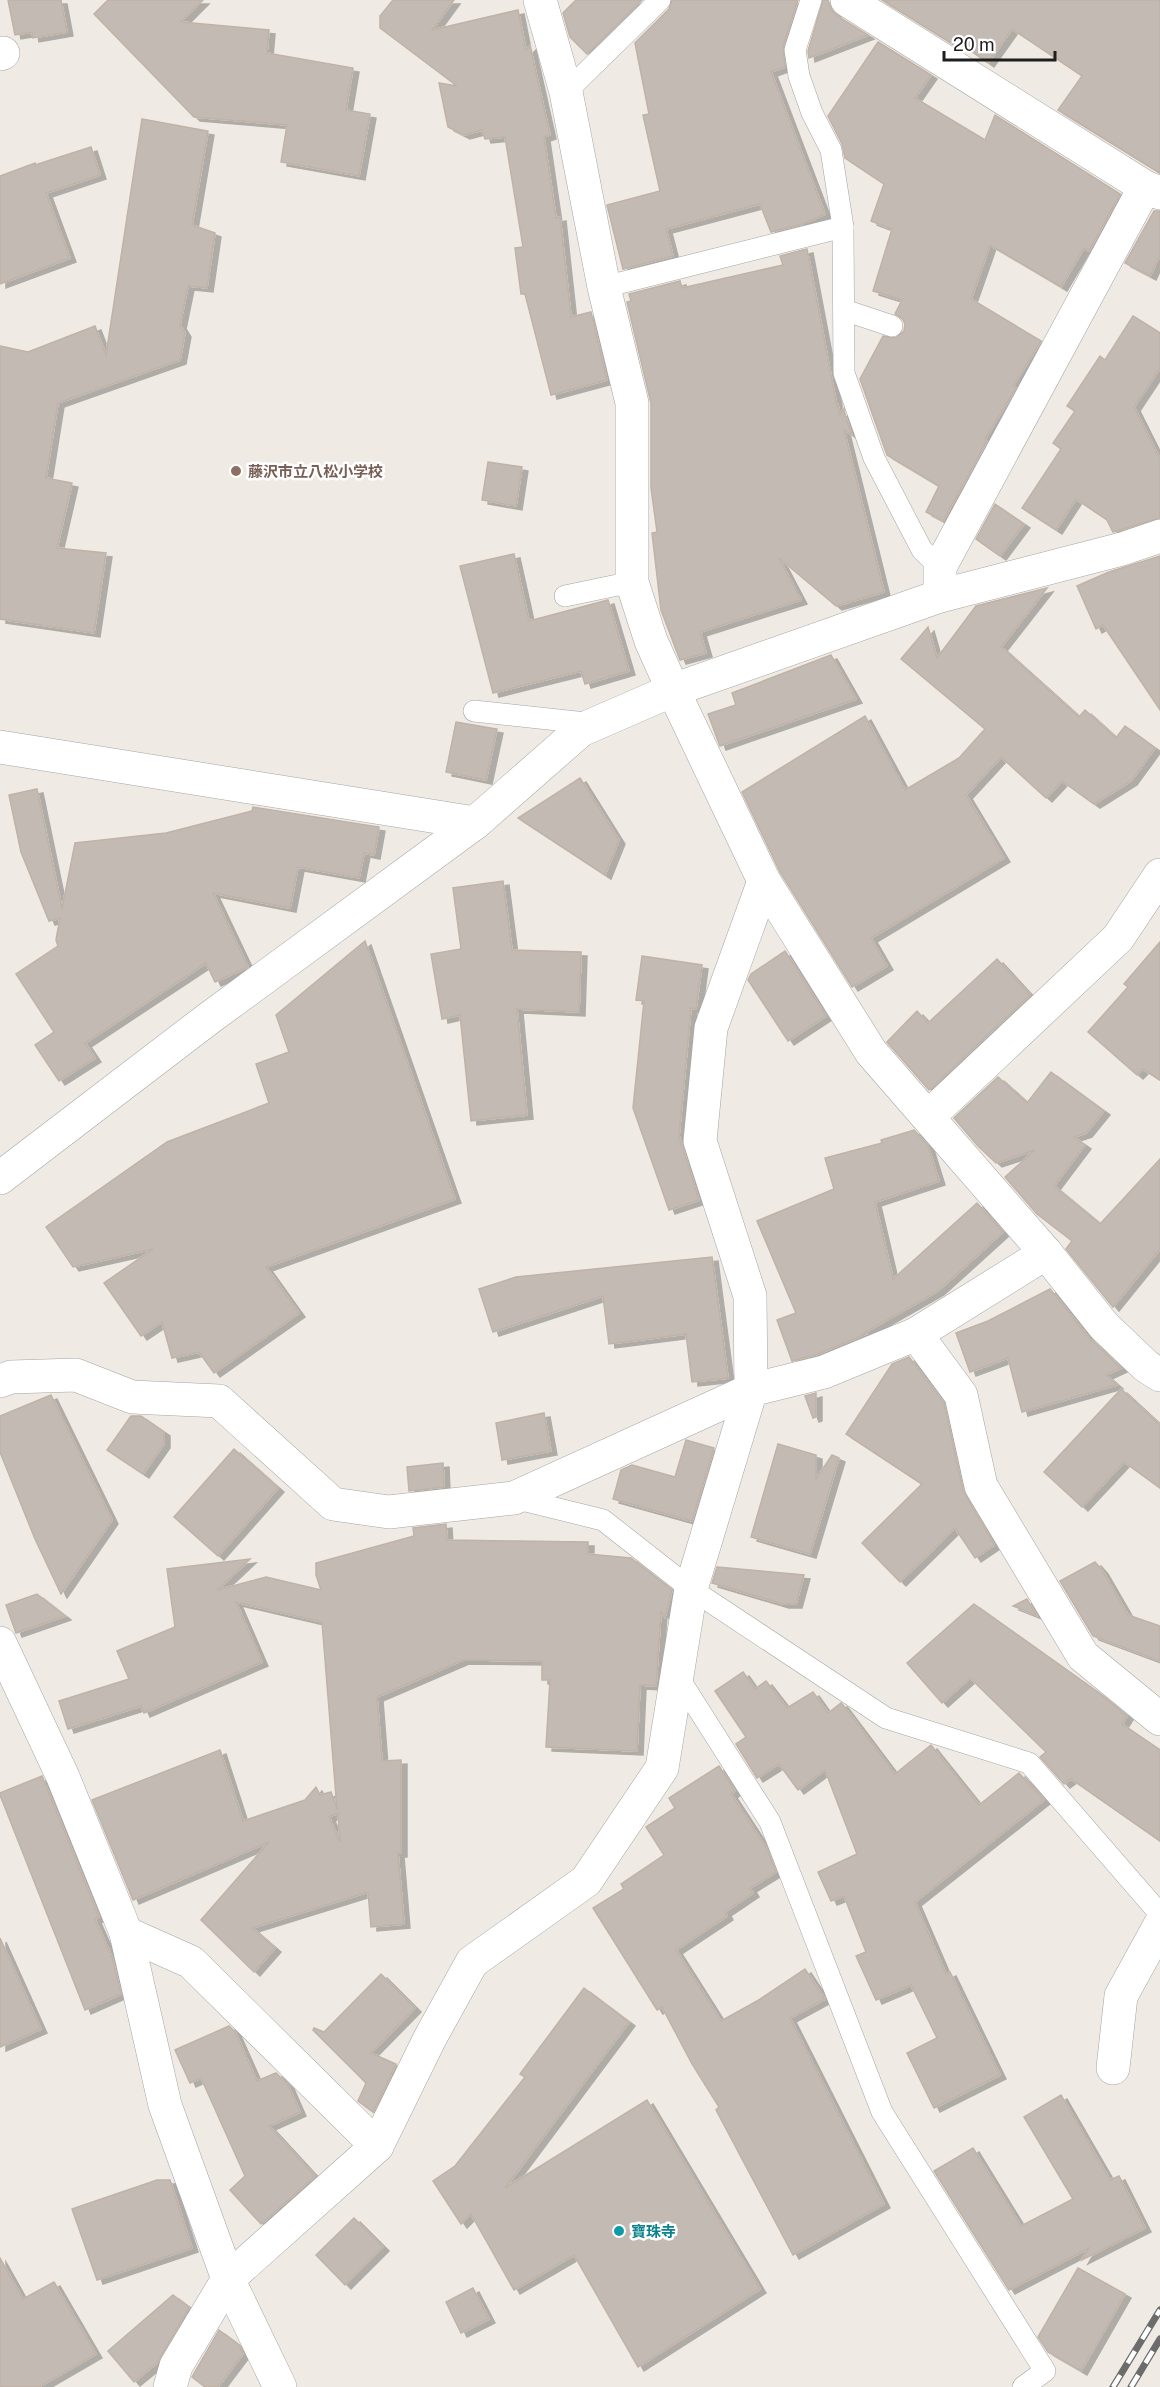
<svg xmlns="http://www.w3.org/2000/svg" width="1160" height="2387" viewBox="0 0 1160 2387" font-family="'Public Sans','Noto Sans JP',sans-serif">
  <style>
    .building { fill: #c3bbb3; stroke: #c0b2a6; stroke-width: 1.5; fill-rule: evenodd; filter: url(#shadow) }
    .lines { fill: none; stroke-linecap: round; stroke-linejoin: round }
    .service-casing { stroke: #a5a5a5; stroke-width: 22 }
    .minor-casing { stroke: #a5a5a5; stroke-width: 34 }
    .tertiary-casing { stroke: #a5a5a5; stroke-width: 34 }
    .service { stroke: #fff; stroke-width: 21 }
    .minor { stroke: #fff; stroke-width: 33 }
    .tertiary { stroke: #fff; stroke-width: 33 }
    .rail-casing { stroke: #6c6c6c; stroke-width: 7 }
    .rail { stroke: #fff; stroke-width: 4.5; stroke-dasharray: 14; stroke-linecap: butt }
    .education-dot { fill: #8d6e63; stroke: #fff; stroke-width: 2 }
    .culture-dot { fill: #0f9aa8; stroke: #fff; stroke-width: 2 }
    .labels { text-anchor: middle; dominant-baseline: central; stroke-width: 5; stroke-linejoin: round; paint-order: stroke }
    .education-label { font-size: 15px; font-weight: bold; fill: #785e54; stroke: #fff; text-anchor: start }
    .culture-label { font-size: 15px; font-weight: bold; fill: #0d838f; stroke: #fff; text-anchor: start }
  </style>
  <defs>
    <filter id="shadow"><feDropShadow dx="6" dy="4" stdDeviation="0" flood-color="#0004"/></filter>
  </defs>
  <rect width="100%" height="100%" fill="#efebe4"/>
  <g class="building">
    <path d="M8,0h53l6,32 -34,6 -1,-6 -17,3z"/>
    <path d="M108,0h95l-22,22 88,8 -2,23 86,15 -7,42 24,4 -11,62 -78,-14 6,-37 -93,-8 -100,-103z"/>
    <path d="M393,0h61l-22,30 86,-20 8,40 4,-4 20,89 -6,2 12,81 4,-1 11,100 20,-5 16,68 -56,15 -26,-101h-4l-6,-46 8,-1 -18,-110 -20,2 -3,-9 -18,5 -16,-8 -9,-44 18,3 -77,-58v-12z"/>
    <path d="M576,0h66l-55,54 -17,-17 -7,-24z"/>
    <path d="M672,0h126l-15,46 2,21 -14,5 54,142 -23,10 -31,8 -11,-28 -94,25 7,27 -50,13 -16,-64 53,-14 -17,-76 6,-1 -14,-71 34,-34z"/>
    <path d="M823,0h5l3,9 6,7 31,19 -59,23 -1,-7z"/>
    <path d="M882,0h278v173l-102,-63 24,-34 -70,-47 -24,34 -34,-24 -3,4z"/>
    <path d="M878,42l53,33 -16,23 70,42 10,-25 125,79 -31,57 -5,-3 -23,39 -71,-42 -19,54 70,42 -28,45 3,2 -31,51 2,2 -44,80 -17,-9 13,-26 -52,-31 -27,-76 23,-43 12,2 9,-7 1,-7 -3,-6 -7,-4 7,-14 -29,-9 19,-62 -21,-8 13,-37 -39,-26 -3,-14 -14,-28z"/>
    <path d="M142,119l66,12 -16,94 23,8 -8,55 -19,-2 -8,39 5,8 -5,27 -122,43 -12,75 26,5 -15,65 49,5 -12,80 -94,-14v-273l28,6 67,-26 11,29z"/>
    <path d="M91,147l9,28 -54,18 24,65 -70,26v-108l35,-13v2z"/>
    <path d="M1154,211h6v44l-10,21 -25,-13z"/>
    <path d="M807,249l30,158 1,-2 2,10 3,-6 9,26 -8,-5 40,162 -48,14 -57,-48 22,42 -101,32 6,21 -26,7 -19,-50 -9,-77 5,-1 -6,-44v-85l-24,-101 4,-1 -2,-7 51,-13 2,7 101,-23 -3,-9z"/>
    <path d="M1133,316l27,17v35l-26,39 26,52v59l-47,14 -6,-12 -31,-21 -20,31 -34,-22 39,-59 -8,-6 22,-32 -8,-5 33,-50 5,4z"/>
    <path d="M488,462l34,5 -6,39 -34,-6z"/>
    <path d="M995,504l29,20 -24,32 -24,-17z"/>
    <path d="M514,554l15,67 79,-21 21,71 -44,13 -4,-13 -88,22 -33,-127z"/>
    <path d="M1160,556v154l-57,-85 -7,4 -19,-43 32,-14z"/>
    <path d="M1047,588l-46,59 78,70 6,-7 31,28 9,-12 30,22 -24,33 -37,23 -32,-23 -16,17 -45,-41 -35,38 38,63 -133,80 16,28 -35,21 -72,-115 -38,-80 123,-76 40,74 54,-32 26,-29 -84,-70 27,-32 9,31 39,-52z"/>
    <path d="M831,655l25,44 -136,47 -12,-32 28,-9 -4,-12z"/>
    <path d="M456,722l41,7 -11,51 -40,-8z"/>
    <path d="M580,778l39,62 -14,35 -87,-57z"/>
    <path d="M37,789l25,120 13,-66 91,-10 86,-22 1,-4 126,20 -5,28 -10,-2 -5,25 -61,-11 -8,41 -77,-15 35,74 -33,15 -9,-19 -121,80 10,15 -36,23 -24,-36 19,-13 -38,-58 42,-28 -2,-6 4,-22 -11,3 -28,-69 -12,-57z"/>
    <path d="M503,881l9,69 69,2 -2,60 -62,-3 10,106 -56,6 -11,-106 -18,4 -11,-65 30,-5 -8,-61z"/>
    <path d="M365,941l90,258 -189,68 33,46 -85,60 -15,-21 -27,6 -10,-36 -21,14 -37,-53 49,-34 -80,18 -27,-40 121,-85 102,-39 -13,-39 33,-12 -13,-37z"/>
    <path d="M1160,942v138l-17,-11 -6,6 -49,-43 40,-45 -4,-3z"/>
    <path d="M785,951l41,65 -38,25 -40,-61 3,-6z"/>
    <path d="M642,956l60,9 -6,44 -5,-1 -12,128 20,64 -30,10 -36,-102 11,-107 -8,-1z"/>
    <path d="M997,959l33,36 -101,95 -42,-48 30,-31 11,12z"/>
    <path d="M1051,1072l53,39 -18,22 -12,4 11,8 -31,41 46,38 60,-65v90l-47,58 -47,-58 6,-8 -35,-27 -32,-37 30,-27 -39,13 -18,-17 -24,-28 44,-41 29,26z"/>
    <path d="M914,1130l14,16 11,35 -64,21 18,77 84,-76 26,29 -65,59 -74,42 2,1 -48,20 -26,7 -15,-41 19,-7 -39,-92 77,-32 -9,-31 57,-15 -1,-3z"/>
    <path d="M712,1257l16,121 -36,4 -6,-48 -77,10 -6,-48 -110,36 -14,-43 37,-12z"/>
    <path d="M1050,1289l39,49 32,30 -15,7 11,10 -95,27 -14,-54 -38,14 -14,-39 32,-12z"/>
    <path d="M909,1357l35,46 19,87 31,55 -19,13 -20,-30 -55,54 -38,-39 60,-59 -76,-50 46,-70z"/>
    <path d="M1121,1389l39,36v63l-36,-26 -42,45 -38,-35z"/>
    <path d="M816,1393v24l-3,1 -8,-22z"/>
    <path d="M51,1395l61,125 -51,74 -26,-55 -35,-87v-36z"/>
    <path d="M544,1413l7,38 -49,9 -6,-37z"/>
    <path d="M131,1416h10l23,16v12l-21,30 -36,-24z"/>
    <path d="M686,1440l28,8 -22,73 -79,-22 8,-29 11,-5 43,12z"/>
    <path d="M778,1444l38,11v24l16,-24 7,3 -29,96 -59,-17z"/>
    <path d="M234,1449l44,39 -60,68 -44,-39z"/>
    <path d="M443,1463l1,24 -35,4 -2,-24z"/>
    <path d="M446,1524l1,16 141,2v12l43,4 41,32 -7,27 -4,-5 -5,74 -16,-1 -3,66 -91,-4 4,-67h-8v-19l-79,-1 -86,37 5,64 19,-1v93h-3l6,71 -33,3 -3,-35 -116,36 23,20 -21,24 -53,-52 68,-78 -136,58 -41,-100 128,-50 23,71 62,-21 11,-13 4,8 11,-3 6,17 -15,-187 -86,-20 26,60 -118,51 -3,-7 -73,23 -9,-28 70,-22 -12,-28 58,-24 -8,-58 83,-10 -33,31 49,-13 55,13 -5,-15v-12l98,-27 -1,-8zM338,1813l2,29 -11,-25z"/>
    <path d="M1095,1562l7,8 26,45 32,11v35l-67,-25 -33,-55z"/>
    <path d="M717,1567l87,8 -8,29h-13l-71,-21z"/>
    <path d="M37,1594l28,22 -49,17 -10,-28z"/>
    <path d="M1027,1599l9,16 -23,-9z"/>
    <path d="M974,1604l125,89 28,23 -5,8 38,26v91l-89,-62 -7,5 -24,-27 6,-5 -76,-74 -28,25 -35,-40z"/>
    <path d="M743,1672l12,17 11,-8 21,27 26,-16 15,21 13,-10 2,2 52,69 36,-29 48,60 40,-32 25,27 -129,102 31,72 4,-2 50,103 -66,33 -27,-55 30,-15 -26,-53 -35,15 -20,-44 10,-4 -22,-56 -13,5 -13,-29 39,-18 -32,-84 -27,20 -19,-26 -22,14 -21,-34 10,-7 -31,-46z"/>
    <path d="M719,1766l16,25 -4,3 36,55 9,23 -26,16 3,5 -28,19 2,4 -51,34 45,71 36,-20 48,-32 20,30 -35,19 94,186 -91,51 -77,-145 3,-3 -27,-43 -30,-57 -5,3 -64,-102 31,-19 -3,-5 43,-29 -18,-28 29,-19 -6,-10z"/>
    <path d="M42,1776l57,141 -4,2 17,38 9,37 -36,16 -85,-215v-2z"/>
    <path d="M0,1938l41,91 -41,18z"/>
    <path d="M381,1974l34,34 -44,45 25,11 -23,48 -15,-11 8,-18 -53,-53 1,-2 10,4z"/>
    <path d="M584,1988l45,34 -124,166 142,-88 113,189 -122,78 -64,-112 -60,35 -43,-76 -10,10 -28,-43 22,-15 70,-89 -5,-3z"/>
    <path d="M229,2026l6,6 22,49 19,-8 12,12 12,27 -31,14 46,50 -54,48 -31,-34 15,-14 -44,-98 -11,5 -15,-33z"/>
    <path d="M1061,2095l49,85 9,-4 26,52 -63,32 7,-12 -80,42 -75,-119 39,-23 48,78 52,-27 -49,-82z"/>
    <path d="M157,2180h13l22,68 -95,32 -25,-71z"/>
    <path d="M354,2218l29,29 -38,38 -29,-30z"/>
    <path d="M0,2258l23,41 31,-17 42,72 -57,33h-39z"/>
    <path d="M1078,2268l47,26 -44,77 -33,-19 -10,-15z"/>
    <path d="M473,2288l16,31 -28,14 -15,-31z"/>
    <path d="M173,2295l16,12 -32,56 -23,19 -26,-31z"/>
    <path d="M219,2330l20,15 4,9 -25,33h-13l-13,-10z"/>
  </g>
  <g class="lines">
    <g class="service-casing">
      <g id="service">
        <path d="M811,0l-16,50 4,26 13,37 19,37 12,77 1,146 30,85 48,92 18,17"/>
        <path d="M566,92l94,-92"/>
        <path d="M604,287l239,-60"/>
        <path d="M844,310l48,16"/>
        <path d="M565,596l67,-14"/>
        <path d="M474,711l121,13"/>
        <path d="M514,1498l89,22 88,69 195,129 143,45 131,151"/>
        <path d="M678,1677l92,145 112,290 163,259 -22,16"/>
      </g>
    </g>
    <g class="minor-casing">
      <g id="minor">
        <path d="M540,0l26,92 38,195 28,116v179l19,59 22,49 91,191 107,171 175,201 58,73 42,40 14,9"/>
        <path d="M847,0l298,187 15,6"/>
        <path d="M0,54l3,-1"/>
        <path d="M940,596v-29l205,-380"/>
        <path d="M673,690l267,-94 182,-47 38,-13"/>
        <path d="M0,747l475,76"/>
        <path d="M928,1117l190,-179 42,-63"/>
        <path d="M916,1334l45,61 20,91 102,170 77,63"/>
        <path d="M0,1381l11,-4 65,-2 56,22 87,4 114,103 56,8 125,-14 237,-108 73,-18 92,-38 130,-81"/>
        <path d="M0,1643l63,134 63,156 39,172 63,174 52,108"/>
        <path d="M126,1933l65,29 186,184"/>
        <path d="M1113,2068l8,-72 39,-71"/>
        <path d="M170,2387l6,-21 52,-87 149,-133 53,-108 42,-76 114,-81 76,-113 29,-179 60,-199 -1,-94 -50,-155 11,-113 53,-147"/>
      </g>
    </g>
    <g class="tertiary-casing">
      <path id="tertiary" d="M0,1178l208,-159 267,-196 106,-93 92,-40"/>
    </g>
    <use href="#service" class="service"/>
    <use href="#minor" class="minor"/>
    <use href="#tertiary" class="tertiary"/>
    <g class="rail-casing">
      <g id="rail">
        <path d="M1113,2387l47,-77"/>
        <path d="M1131,2387l29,-48"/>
      </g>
    </g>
    <use href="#rail" class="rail"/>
  </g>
  <circle class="education-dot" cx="236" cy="471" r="6"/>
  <circle class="culture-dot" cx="619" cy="2231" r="6"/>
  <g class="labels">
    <g class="education-label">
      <text x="248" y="471">藤沢市立八松小学校</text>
    </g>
    <g class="culture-label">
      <text x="631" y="2231">寶珠寺</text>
    </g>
  </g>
  <path d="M944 51v9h111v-9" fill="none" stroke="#1e1e1e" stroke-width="3"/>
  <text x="953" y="51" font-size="18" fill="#1e1e1e" stroke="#ffffff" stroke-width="4.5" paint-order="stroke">20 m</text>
</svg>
